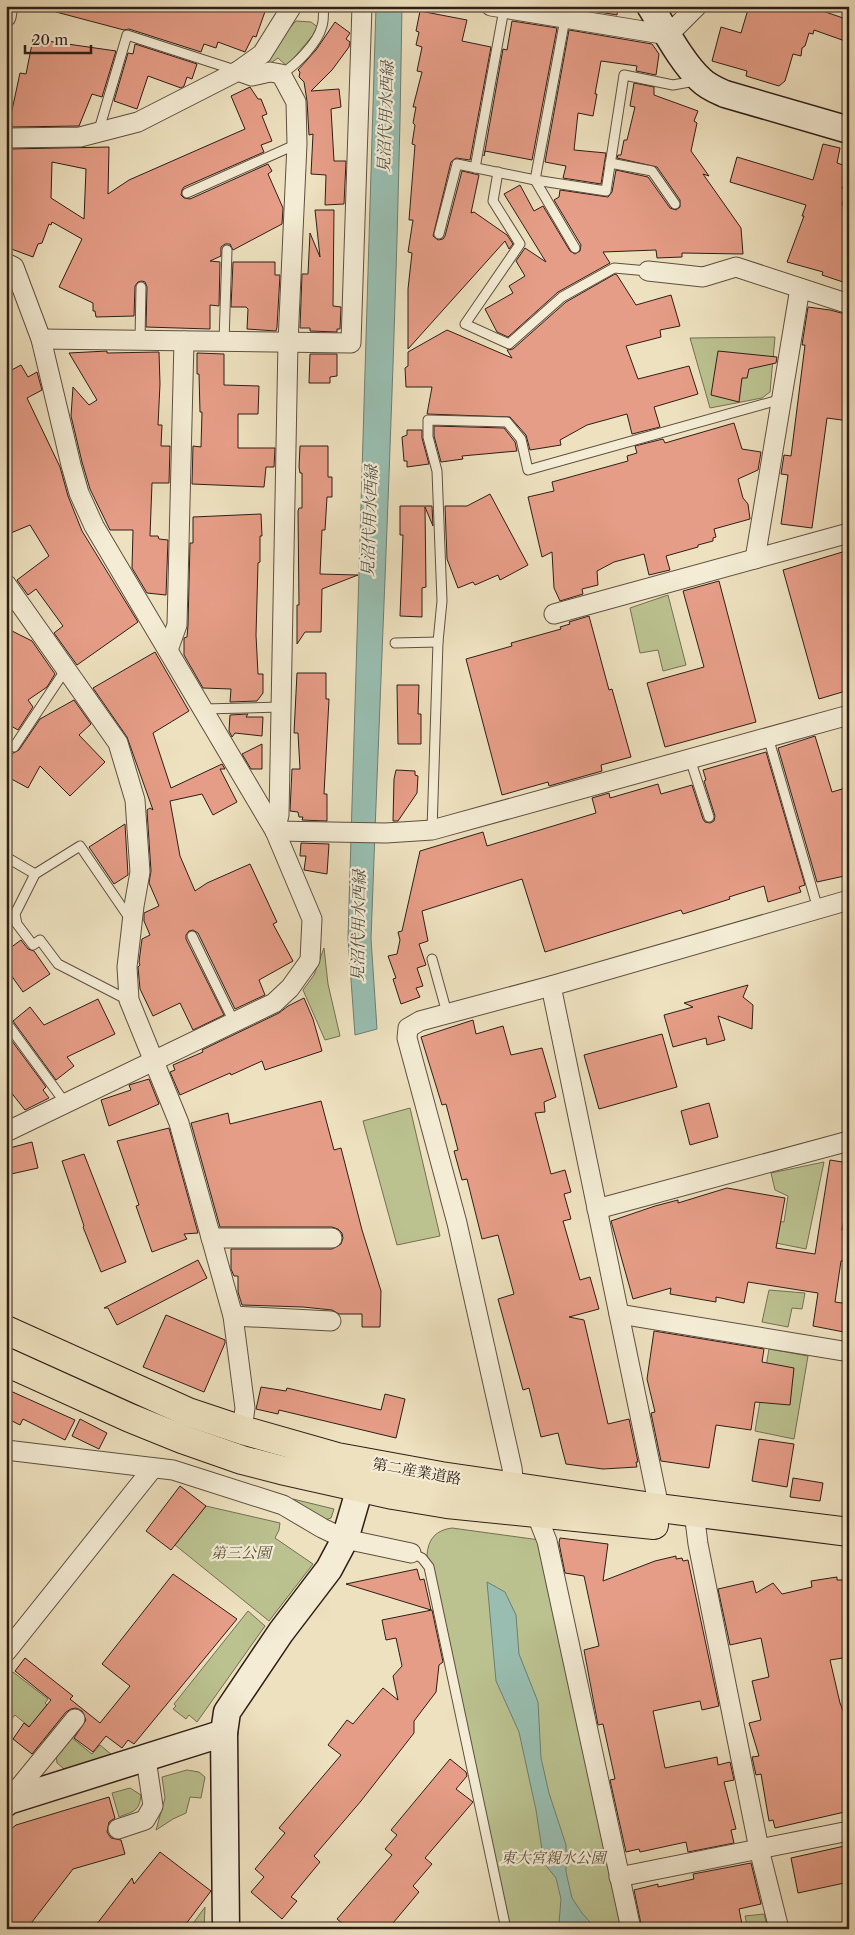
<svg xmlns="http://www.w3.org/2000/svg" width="855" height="1935" viewBox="0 0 855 1935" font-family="'Libre Caslon Text','Noto Serif JP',serif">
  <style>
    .green { fill: #bbc290; stroke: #747054 }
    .water { fill: #99beb1; stroke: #6e7e73 }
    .building { fill: #e69d87; stroke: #2e1e17; fill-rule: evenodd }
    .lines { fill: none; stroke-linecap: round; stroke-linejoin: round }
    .lane-casing { stroke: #5e4f41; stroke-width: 11 }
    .street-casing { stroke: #5e4f41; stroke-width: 21 }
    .secondary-casing { stroke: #2e1e17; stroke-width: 29 }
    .primary-casing { stroke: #2e1e17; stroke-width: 30 }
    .lane { stroke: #f4ecd5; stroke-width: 9 }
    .street { stroke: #f4ecd5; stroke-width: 19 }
    .secondary { stroke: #f4ecd5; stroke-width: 26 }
    .primary { stroke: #eee1bf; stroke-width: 28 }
    .labels { text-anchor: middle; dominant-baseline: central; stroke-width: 4.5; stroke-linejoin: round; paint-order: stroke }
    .street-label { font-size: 15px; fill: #2e1e17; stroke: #f4ecd5 }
    .park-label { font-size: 15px; font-style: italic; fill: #584f3b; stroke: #f4ecd5 }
    .water-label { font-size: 16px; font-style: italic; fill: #4e4e45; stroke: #f4ecd5 }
  </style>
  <rect width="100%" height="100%" fill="#eee1bf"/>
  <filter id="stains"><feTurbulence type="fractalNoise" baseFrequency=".004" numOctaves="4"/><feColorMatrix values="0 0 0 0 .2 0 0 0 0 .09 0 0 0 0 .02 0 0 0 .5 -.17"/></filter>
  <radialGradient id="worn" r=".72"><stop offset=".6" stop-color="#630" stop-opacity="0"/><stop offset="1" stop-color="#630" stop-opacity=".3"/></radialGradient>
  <g class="green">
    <path d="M296,21l15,1 8,6 -32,38 -9,-8 -16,11 -6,-4z"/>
    <path d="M775,337l-5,55 -8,6 -52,10 -20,-70z"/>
    <path d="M668,595l18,70 -23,6 -5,-21 -18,3 -10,-45z"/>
    <path d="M324,948l4,36 12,52 -15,4 -22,-50 11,-15z"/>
    <path d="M410,1108l30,128 -43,9 -34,-124z"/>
    <path d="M824,1162l-18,87 -45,-9 4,-20 19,2 4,-26 -13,-6 -4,-17z"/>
    <path d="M769,1290l36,3 -3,16 -10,-1 -4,19 -26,-5z"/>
    <path d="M769,1349l39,7 -14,83 -39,-8z"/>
    <path d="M293,1499l41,10 -3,9 -6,2z"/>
    <path d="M206,1506l74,17 -1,7 -4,8 38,26 -44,57 -94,-76z"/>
    <path d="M452,1528l95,13 84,388h-125l-79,-374c1,-16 9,-25 25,-27z"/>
    <path d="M248,1611l17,15 -68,96 -8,-7 -3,4 -13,-10 3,-3 -2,-2z"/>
    <path d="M13,1672l35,27 -3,4 2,2 -7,9 19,16 -10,13 -34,-28 -6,7 -3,-2v-39z"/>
    <path d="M71,1737l21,17 8,-9 12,10 -48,14 -7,-6 -1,-8z"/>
    <path d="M187,1770l12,2 6,5 -4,21 -11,-1 -4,16 -13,6 -17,11 9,-32 -3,-21z"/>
    <path d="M130,1788l11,7c-2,17 -7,16 -22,22l-7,-24z"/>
    <path d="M205,1907l-1,22h-15z"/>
    <path d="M764,1914l4,15h-20l-3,-13z"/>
  </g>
  <g class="water">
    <path d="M376,6h26c-4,311 -20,622 -31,933l6,90 -22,6 -7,-97z"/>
    <path d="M487,1582l18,10 11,23 3,39 19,48 3,56 8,35 17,52v27l6,26 10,15 14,16h-36l-1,-6 2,-24 -5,-21 -12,-15 -8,-53 -17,-78 -23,-51z"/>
  </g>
  <g class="building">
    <path d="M56,6h211l-11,31 -3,-1 -8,16 -27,-10 -2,6 -12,-4 -3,8 -72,-23 -5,1 -68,-18z"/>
    <path d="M581,6h37l-1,9 -36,-6z"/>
    <path d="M749,6h59l41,14v7l-4,14 -31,-11 -1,4 -4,-1 -4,13 -3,2 -1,8 -8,-2 -8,27 -6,5 -33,-10 1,-5 -35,-10 9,-34 20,6z"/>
    <path d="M420,11l47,9 -5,21 29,6 -21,113 -14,-2 -5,4 -18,74 5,4 5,-1 2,-3 17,-65 17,4 -8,38 3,-1 33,23 6,9 -4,5 -4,-8 -97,108v-60l4,-36 -4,-1 5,-32h-4l6,-75 -3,-1 3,-19 -2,-2 3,-16h-3l9,-35 -5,-1 5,-24 -6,-2 3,-13 -3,-1z"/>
    <path d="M512,21l45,7 -25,132 -47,-9 -1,5 19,-107 4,1z"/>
    <path d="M335,22l15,11 -4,6 4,3 -1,5 -17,23 -21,21 28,-2 2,18 -10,2 3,52h12l-2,43 -19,1 1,-30 -15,-1 2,-40 -4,1 -2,-34 -3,-19 -5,-5 1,-5 -2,-2 18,-20z"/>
    <path d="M569,30l83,14 7,10 -3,21 -20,-4 1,-5 -36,-5 -6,33h2l-4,22 -15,-3 -4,37 32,3 -5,31 -38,-6 3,-12 -21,-4z"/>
    <path d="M33,39l83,12 -14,46 -10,-3 -13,32 -67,1v-3h-3l11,-51 6,1z"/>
    <path d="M135,44l62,20 -5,15 -5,-2 -3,9 -3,2 -33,-12 -11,33 -23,-8 14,-48 5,1z"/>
    <path d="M634,83l20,4v8l44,16 -4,10 3,2 -6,28 18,25 -6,-2 38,54 2,26 -61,-1v4l-25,1 -1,-8 -53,2 7,11 -52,29 -50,45 -11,-5 -12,-23 28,-16 -4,-7 16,-10 -9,-15 9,-13 21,14 -42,-68 16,-9 14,26 9,-5 27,45 5,3 5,-3 1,-6 -27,-45 5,-3 1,-7 48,7 4,-5 4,-22 32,7 22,31 6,2 4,-3v-7l-23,-33 -40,-9 1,-3h3l3,-15h3l8,-33 -5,-1z"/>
    <path d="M250,87l8,12h3l6,15 -5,2 10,25 -11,4 3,7 -80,35 -2,3 -1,5 3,3 6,1 78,-35 4,7 -4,3 15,34 -1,16 -49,26 -3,-6h-5l-4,3v9l-11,5 10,1 -1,44 -9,-1v24l-64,-2 1,-40 -2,-5 -3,-1 -4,1 -3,4 -1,30 -38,1 -1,-6h-2v-8l-34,-16 23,-48 -30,-17 -1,3 -2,-1 -7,19 -4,1 -5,13 -27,-10 2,-98 101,-2 -1,47 21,-14 116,-51 -14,-33zM52,162l34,7 -2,50 -33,-21z"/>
    <path d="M823,144l17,4 -3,15 12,4v10l-7,11 4,3 -4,14 7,3v76l-27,-9 1,-3 -36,-10 17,-46h-2l4,-11 -76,-23 7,-25 76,23z"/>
    <path d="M315,210h19l-1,96 8,1 -1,22h-3v3l-27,-1v-3h-10l2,-54h6l2,-41 10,24z"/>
    <path d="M233,262h42v13h5l-3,52 -1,4 -29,-2 1,-20 -2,-2h-15z"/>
    <path d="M615,274l2,1 19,30 35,-10 9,31 -20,4 1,7 -35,9 12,33 51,-13 9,28 -44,13 6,20 -28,7 -5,-20 -40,11 -27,15 1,5 -31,5 -4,-15 -16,-18 -83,-3 5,-27h-26l-1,-19 3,-2v-14l39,-22 65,28 -5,-8 6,-1 53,-47z"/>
    <path d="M808,307l22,3 19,5v106l-22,-3 -15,110 -31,-4 7,-49 -7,-1 3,-19 7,1 14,-111h-3z"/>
    <path d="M107,351v2l52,-1 1,32 -2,41h4l-1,21h9l-1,37h-17l-2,53h8l1,3 9,1 -2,55 -19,-2 -15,-25 1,-38h-23l-20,-41 -8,-27 -11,-46 2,-29 16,18 8,-5 -28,-47z"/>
    <path d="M718,351l59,6 -1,6 -27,6 -2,9h-5l-3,24 -28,-7z"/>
    <path d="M197,353l27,1v31l35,1 -1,28h-20v34h37l-1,19h-8l-2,20 -72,-3 1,-38 8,1 1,-35h-2l-1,-38h-2z"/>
    <path d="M310,354h27v22l-7,1v6h-21z"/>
    <path d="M21,365l7,12 9,-5 5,18 -15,8 33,69 8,29 14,35 56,91 -61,43 -23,-32 9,-7 -27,-37 -8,6 -11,-15 32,-24 -19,-31 -24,10v-162z"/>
    <path d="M734,423l8,26 19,3 -3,18 -20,9 5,19 5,6 2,15 -36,10 2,8 -3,1v3l-15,4v2l-32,9 4,14 -21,5 -5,-21 -30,8 -17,9 1,14 -16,4 1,5 -23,7 -6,-13 -2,-36 -10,5 -14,-60 26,-6 -2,-9 76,-21 -1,-5 10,-3 -2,-7 28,-7 2,4z"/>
    <path d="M434,426l70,2 11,14 2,9 -55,5 1,3 -22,3 -7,-26z"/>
    <path d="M407,430h15v8l7,26 -22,3v-6h-3l-2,-24 5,-2z"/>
    <path d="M300,446h28v31h4v20h-5l-2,33h-3l-2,44 38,1 -36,14 -1,43h-16l-8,12v-39h2l-1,-94 1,-3h3v-35h-2l-1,-6z"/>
    <path d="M490,494l38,71 -28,15 -2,-5 -23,10 -2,-3 -15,6 -11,-29 -2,-53h22z"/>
    <path d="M400,506h32l1,20 -8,-19 1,80 -4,1v29l-22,-1 3,-81h-3z"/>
    <path d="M261,514l1,22h-2v26l-2,1 -2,72 2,39h5v19l-6,8 -27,1 1,-13 -28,-1 -19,-33v-17l3,-1 1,-12 2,-82h3v-26z"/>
    <path d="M849,550v50l-6,2 6,23v65l-30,9 -36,-129z"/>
    <path d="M719,581l37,141 -91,25 -18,-64 57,-16 -21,-76z"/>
    <path d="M589,616l20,74 3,-1 19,68 -30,8 1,6 -53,15 -1,-4 -46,13 -36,-136 46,-13 -1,-3 50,-14 -1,-2 10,-3 -1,-2z"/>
    <path d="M6,628l26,13 23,33 -8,13 -19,13 5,7 -15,23 -12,-7z"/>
    <path d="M155,652l34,59 -36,22 18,55 51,-24 3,5h-5l17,33 -24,13 -11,-21 -32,7 10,55 15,35 12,-8 43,-19 27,58 -4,2 20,37 -34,19 6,15 -30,14 -37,-76 -5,-3 -4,1 -3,4v4l38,76 -31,15 -13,-27 -27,13 -13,-27 -2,-22 2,-2 -1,-3 3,-23 8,-4 -6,-14v-8l15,-7 -10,-23 2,-12 -4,-61 3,-2 3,2 -26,-73 -34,-49z"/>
    <path d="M297,673h29v26h3l-5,95h3v27l-25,-1 1,-3h-4l-1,-5 -8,-1 2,-42h8l-2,-36h-4z"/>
    <path d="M397,685h22l-1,29h3v30h-23z"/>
    <path d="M74,700l17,24 -12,11 26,27 -35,34 -30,-30 -12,22 -22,-12v-12l7,-11 6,-3 21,-31z"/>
    <path d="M248,714l-2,3h17l-1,19 -27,-3 -3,4 -3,-6 1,-16z"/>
    <path d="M815,736l17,56 17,-5v88l-32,7 -39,-134z"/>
    <path d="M262,744v25h-11l-9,-15z"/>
    <path d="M766,752l39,133 -6,2 2,5 -33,10 -4,-16 -35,11 1,2 -47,15 -2,-4 -136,42 -23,-73 -100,32 6,30 -9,3 7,21 -9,3 6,18 -7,2 4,9 -19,7 -8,-25 3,-1 -8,-22 9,-2 3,-14 -2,-8 4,-1 18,-80 63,-19 4,14 109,-33 -4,-15 17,-5 1,5 48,-14 3,10 31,-9 11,34 2,3 5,1 4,-2 1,-5 -11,-35 2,-1 -3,-10z"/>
    <path d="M396,770l19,1v4l3,1 -1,17 -19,28h-5l1,-42z"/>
    <path d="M125,824l3,51 -14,9 -25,-37z"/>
    <path d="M301,843l28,1 -2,30 -23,-4 2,-14h-6z"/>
    <path d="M21,940l7,9 6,2 16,23 -27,18 -17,-24v-17z"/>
    <path d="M748,985l-5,12 10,8 -1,24 -34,-13 7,24 -18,5 -1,-7 -33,9 -9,-32 29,-8 -9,-4z"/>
    <path d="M304,998l9,21 9,32 -57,19 -3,-9 -31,14 -1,-2 -50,22 -10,-23 5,-2 -2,-5 30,-13 -1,-2 77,-37 9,-7z"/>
    <path d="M98,999l17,35 -48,23 7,9 -18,14 -43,-59 17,-14 14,18z"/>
    <path d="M473,1020l3,14 27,-8 8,29 31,-7 14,49 -12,5 1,10 -10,1 16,61 14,-4 6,22 -7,2 7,25 -8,2 17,59 10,-3 9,32 -30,8 15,3 24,104 21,-5 9,43h-2l1,5 -34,2 -37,-5 -8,-31 -17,4 -12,-49 -6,2 -25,-91 16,-5 -16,-59 -16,4 -15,-60 -5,1 -8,-29 4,-1 -12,-46 -4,1 -21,-68z"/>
    <path d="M6,1033l40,54 -3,3 6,8 -24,12 -19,-24z"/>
    <path d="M662,1034l15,53 -78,22 -15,-54z"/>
    <path d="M149,1079l10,25 -50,22 -8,-26 30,-10 -2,-5z"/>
    <path d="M321,1101l13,49 7,-2 21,82 19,61 -1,36h-18v-13h-23l-7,-4 -29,-3 -61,-2 -4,-13v-16h-4l-3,-7v-20h101l9,-5 2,-6 -1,-5 -4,-4 -6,-2h-112l-29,-104 37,-10 2,11z"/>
    <path d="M709,1103l9,34 -28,8 -9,-34z"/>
    <path d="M169,1128l29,105 -14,1 3,5 -35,13 -16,-46 3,-1 -22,-64z"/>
    <path d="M32,1142l6,26 -27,6 -5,-16v-9z"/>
    <path d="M84,1154l42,108 -25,10 -18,-45 1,-1 -22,-65z"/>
    <path d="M830,1160l19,3v29l-7,38 6,1 -5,30h-2l-6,41 14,2v29l-36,-7 5,-33 -70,-11 -4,21 -28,-6v5l-46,-8 1,-6 -38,11 -22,-78 44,-15 23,-6v3l49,-15 58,10 -9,50 39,6z"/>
    <path d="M198,1260l9,18 -13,7 -77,40 -9,-17h-4z"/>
    <path d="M166,1315l59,25v3l-21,49 -61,-25z"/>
    <path d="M654,1331l110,18 -2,13 32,6 -4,37 -35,-3 -4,28 -35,-5 -7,43 -48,-7 -10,-48 4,-1 -8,-33z"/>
    <path d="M261,1387l25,4 1,-3 94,22 4,-16 20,5 -9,39 -117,-28 -1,4 -22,-5z"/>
    <path d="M6,1389l69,31 -10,20 -42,-21 -3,6 -14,-7z"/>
    <path d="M80,1419l27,14 -8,16 -27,-13z"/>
    <path d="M759,1439l35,5 -7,43 -35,-6z"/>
    <path d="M793,1478l30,5 -3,18 -30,-4z"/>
    <path d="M180,1486l26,20 -35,44 -25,-19z"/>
    <path d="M560,1538l48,6 -5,37 52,-20 21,-5v3l6,-1 1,3 5,-1 31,146 -17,4 -2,-9 -47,10 12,57 52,-11 1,8 12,-3 4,18 -10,2 12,47 -5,1 3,13 -46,9 -2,-10 -46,10 -1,-3 -13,3 -16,-72 5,-1 -12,-55 -5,1 -14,-75 15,-4 -15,-70 -19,-3 -6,-30z"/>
    <path d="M417,1569l3,11 4,-1 7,31 -85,-26z"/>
    <path d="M173,1574l64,45 -103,125 -6,-4 -6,8 -16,-12 -13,16 -19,-14 12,-18 -4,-9 -6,-3 -5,1 -5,3 -34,42 -19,-15 11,-16 5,4 22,-27 -36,-29 10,-13 48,38 -3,3 30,24 30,-37 -28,-22z"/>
    <path d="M837,1577v3h12v77l-19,3 10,43 9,22v86l-74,17 -2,-8 -4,1 -8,-47 -5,1 -4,-18 7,-1 -10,-33 12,-3 -9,-39 17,-4 -8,-39 -31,7 -12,-56 35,-8 3,12 17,-10 9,11 30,-7 -1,-6z"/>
    <path d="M432,1610l11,52 -4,3 -3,27 -22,29v12l-53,68 -47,55 6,6 -29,35 6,4 -15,18 -31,-27 13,-15 -9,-8 30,-36 -6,-5 62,-73 -13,-10 19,-25 6,4 30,-36 15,12 -5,-24 9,-10 -6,-28 -10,2 -4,-20z"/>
    <path d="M450,1759l16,13 1,4 -11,13 17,13 -48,56 7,6 -19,22 6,6 -31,37h-39l-12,-10 55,-64 -7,-6 12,-14 -6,-5z"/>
    <path d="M109,1797l6,21 -6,4 -2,10 4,6 10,2 4,14 -52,15 -41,53 1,7h-27v-96l10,-8z"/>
    <path d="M849,1845v37l-51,11 -7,-35z"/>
    <path d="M160,1852l51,39 -29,38h-89l39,-51 2,6z"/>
    <path d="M751,1863l10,41 -22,5 4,20h-101l-8,-39 24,-6v3l36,-8 -1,-5z"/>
  </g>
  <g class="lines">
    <g class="lane-casing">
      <g id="lane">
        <path d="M565,19l-30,161 40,68"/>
        <path d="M281,74c14,-8 37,-31 41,-48 2,-5 1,-14 2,-20"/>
        <path d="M98,133l29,-98 108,35"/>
        <path d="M610,163l42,8 23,33"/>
        <path d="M475,168l29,-159"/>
        <path d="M498,172l-5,29 27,43 -55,80 44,20 53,-47 52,-29 34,3"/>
        <path d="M187,193l110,-49"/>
        <path d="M439,234l18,-70 78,16 71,11 18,-116 49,10 22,-4"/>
        <path d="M140,340l1,-53"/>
        <path d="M224,341l3,-91"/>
        <path d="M395,643l43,-1"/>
        <path d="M203,709l78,-2"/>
        <path d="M768,737l50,172"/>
        <path d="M14,747l52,-78"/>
        <path d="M690,759l19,58"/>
        <path d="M432,830l6,-188 4,-41 -5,-130 -9,-34v-17l79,2 14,17 7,31 254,-71"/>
        <path d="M6,857l29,17 45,-28 50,73"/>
        <path d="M35,874l-20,40 2,10 16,21 7,-5 18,24 70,36"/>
        <path d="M192,936l42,86"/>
        <path d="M432,959l15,54"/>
        <path d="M6,1022l60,82"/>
        <path d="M411,1553l11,5 7,9 77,362"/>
      </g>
    </g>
    <g class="street-casing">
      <g id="street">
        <path d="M491,6l177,29 29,-29"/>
        <path d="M6,17l2,-11"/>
        <path d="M238,71l14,5 18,-4 11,2 15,28 1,42 -9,198 -9,473 -4,16"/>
        <path d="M6,138l74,-1 58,-15 100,-51 24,-17 30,-48"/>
        <path d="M6,263l8,4 27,72 30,126 8,28 15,33 181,305 37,88 -2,41 -20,28 -16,15 -268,129"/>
        <path d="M648,271l55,6 33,-10 113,37"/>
        <path d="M41,339l310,4 11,-337"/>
        <path d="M755,559l45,-271"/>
        <path d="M6,584l112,159 17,57 5,72 -6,34 -7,61 2,33 50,123 54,193 12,92 -3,22"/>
        <path d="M554,614l295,-81"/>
        <path d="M168,650l9,-25 7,-284"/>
        <path d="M275,831l111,2 46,-3 417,-115"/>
        <path d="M551,986l110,531"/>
        <path d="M597,1209l252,-68"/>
        <path d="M211,1238h121"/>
        <path d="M619,1314l230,38"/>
        <path d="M233,1316l98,5"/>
        <path d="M6,1450l167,20 110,35 39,23 23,11 66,14"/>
        <path d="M515,1497l-3,-29 -55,-245 -50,-185 1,-10 12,-7 131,-35 298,-86"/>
        <path d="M694,1512l4,32 61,305 20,80"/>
        <path d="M536,1513l11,28 84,388"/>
        <path d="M6,1652l147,-184"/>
        <path d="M8,1801l67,-82"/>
        <path d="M118,1829l27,-9 8,-14 -7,-47"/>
        <path d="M619,1877l230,-46"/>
      </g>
    </g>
    <g class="secondary-casing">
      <g id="secondary">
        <path d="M650,6c14,22 32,57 51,74 7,7 15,10 24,14l124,36"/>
        <path d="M6,1803l2,-2 216,-68"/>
        <path d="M226,1929l-2,-196 3,-21 54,-80 48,-63 16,-30 21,-72"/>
      </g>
    </g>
    <g class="primary-casing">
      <g id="primary">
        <path d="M6,1330l182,82 54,18 95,27 104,19 218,32 190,24"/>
        <path d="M6,1362l124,56 52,21 60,21 39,10 112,25 54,9 207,21"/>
      </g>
    </g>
    <use href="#lane" class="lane"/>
    <use href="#street" class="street"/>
    <use href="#secondary" class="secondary"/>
    <use href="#primary" class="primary"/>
  </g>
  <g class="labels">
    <g class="street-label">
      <text transform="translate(417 1471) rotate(10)">第二産業道路</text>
    </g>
    <g class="park-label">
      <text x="241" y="1552">第三公園</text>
      <text x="553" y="1857">東大宮親水公園</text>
    </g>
    <g class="water-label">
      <text transform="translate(385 117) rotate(-88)">見沼代用水西緑</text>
      <text transform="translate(369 521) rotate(-88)">見沼代用水西緑</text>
      <text transform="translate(358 926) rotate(-89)">見沼代用水西緑</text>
    </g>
  </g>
  <rect width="855" height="1935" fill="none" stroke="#eee1bf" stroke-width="25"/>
  <rect x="8" y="8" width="840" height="1920" fill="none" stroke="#2e1e17" stroke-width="2.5"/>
  <rect x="12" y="12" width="830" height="1910" fill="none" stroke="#2e1e17"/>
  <path d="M25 45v8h66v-8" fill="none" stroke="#2e1e17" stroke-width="2.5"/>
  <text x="32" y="45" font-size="15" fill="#2e1e17" stroke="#f4ecd5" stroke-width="4" paint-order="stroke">20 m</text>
  <rect width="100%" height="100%" filter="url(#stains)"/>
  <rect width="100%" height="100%" fill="url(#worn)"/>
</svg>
